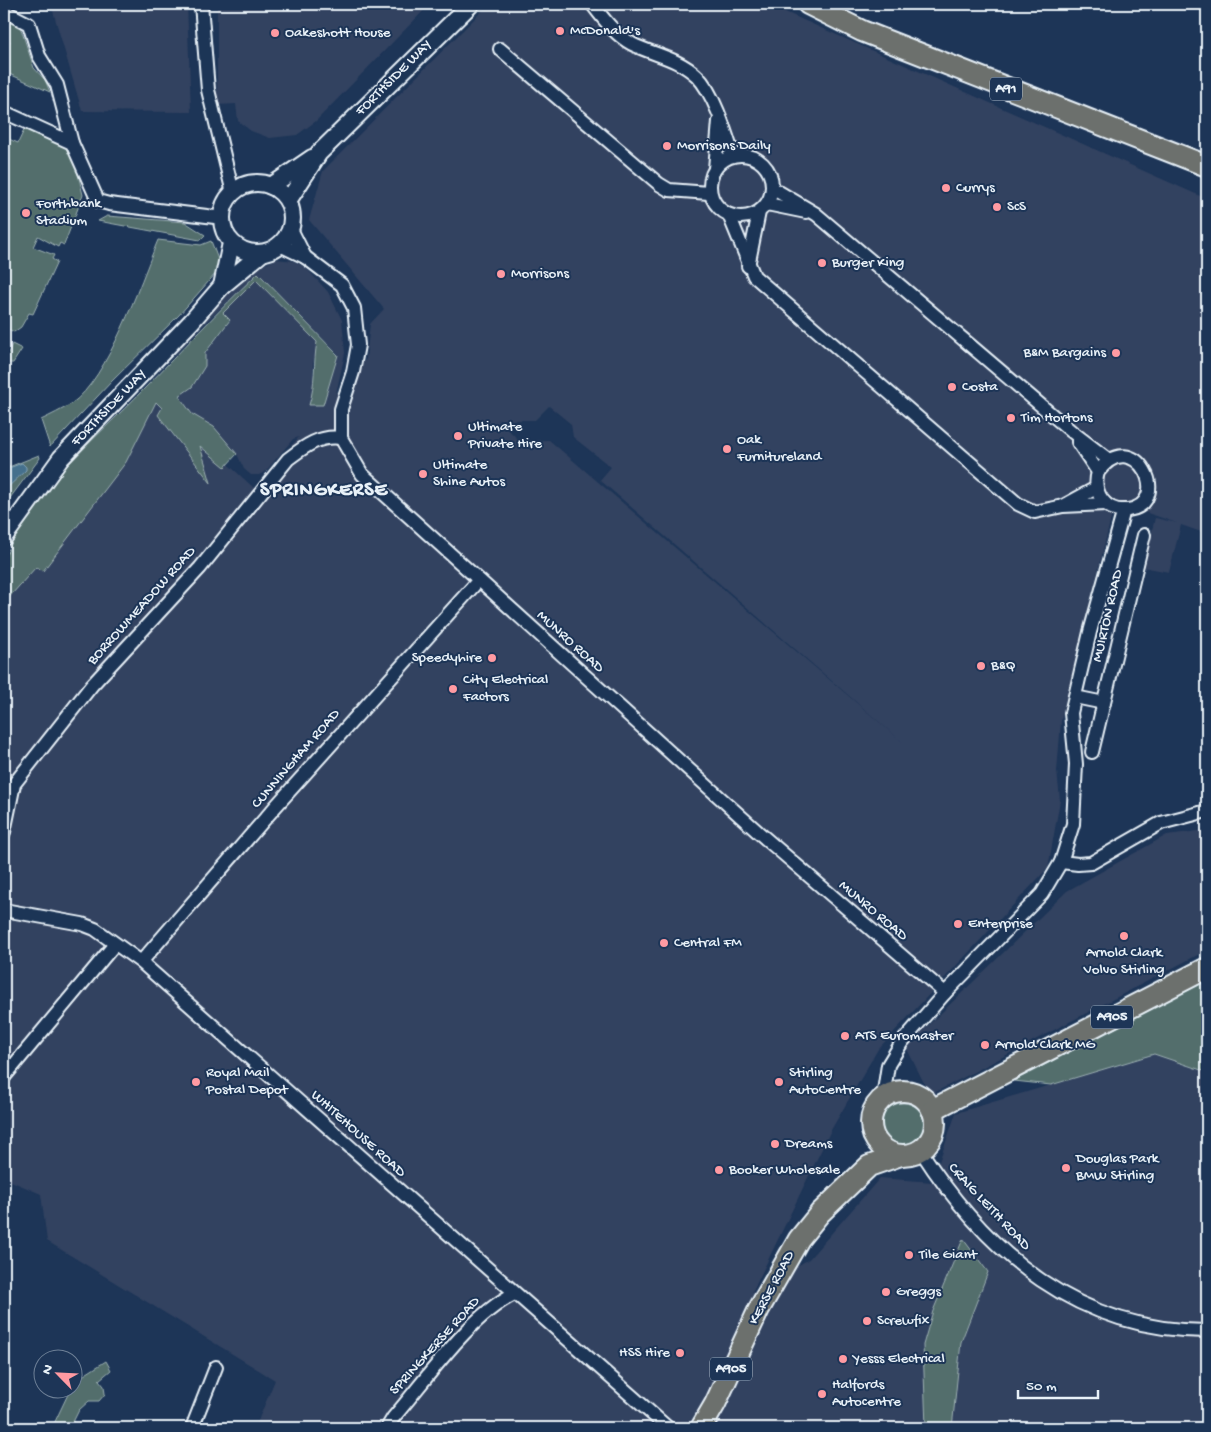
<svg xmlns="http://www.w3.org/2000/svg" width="1211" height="1432" viewBox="0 0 1211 1432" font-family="'Gochi Hand',sans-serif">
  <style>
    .built { fill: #334260; fill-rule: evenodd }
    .green { fill: #526e6c; stroke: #9db0b2 }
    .water { fill: #45708d; stroke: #86a4b8 }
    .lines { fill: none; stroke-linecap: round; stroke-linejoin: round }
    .minor-casing { stroke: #e8f1f8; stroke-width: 16 }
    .tertiary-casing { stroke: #e8f1f8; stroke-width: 20 }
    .primary-casing { stroke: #e8f1f8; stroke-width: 24 }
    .minor { stroke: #1d3557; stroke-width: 12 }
    .tertiary { stroke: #1d3557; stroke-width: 16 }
    .primary { stroke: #6c706d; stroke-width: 20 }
    .poi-dot { fill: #ff9aa2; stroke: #1d3557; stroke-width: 2 }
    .labels { text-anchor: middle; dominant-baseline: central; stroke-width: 4; stroke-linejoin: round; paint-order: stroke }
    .shield { fill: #1d3557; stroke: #abb9c8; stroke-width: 1 }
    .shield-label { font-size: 14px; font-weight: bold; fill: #e8f1f8 }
    .poi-label { font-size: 15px; fill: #e8f1f8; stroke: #1d3557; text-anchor: start }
    .street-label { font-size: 15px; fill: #e8f1f8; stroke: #1d3557 }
    .district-label { font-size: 20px; font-weight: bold; letter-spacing: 1px; fill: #e8f1f8; stroke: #1d3557 }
  </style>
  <rect width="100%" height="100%" fill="#1d3557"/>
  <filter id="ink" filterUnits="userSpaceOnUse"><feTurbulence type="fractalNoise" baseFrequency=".02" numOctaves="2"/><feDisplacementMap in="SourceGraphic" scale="10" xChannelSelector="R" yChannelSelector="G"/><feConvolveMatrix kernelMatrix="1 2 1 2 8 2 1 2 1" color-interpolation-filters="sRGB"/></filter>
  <g filter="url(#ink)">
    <g class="built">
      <path d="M51,4h136l4,108 -109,-1z"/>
      <path d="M217,4h213l-114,117 -19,14 -27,3 -19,-7 -13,-10 -2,-17 -19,1z"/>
      <path d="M489,4h278l440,195v335l-26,-9 -12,47 -26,-5 12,-49 22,5 -62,-21 -54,219 -4,50 3,29 -12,68 -170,181 -47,81 -79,163 57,-34 71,-81 52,4 24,-69 199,-59 52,18v356h-952l20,-48 -228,-139 -6,-47 -37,-16v-611l147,-173 104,95 44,-52 -6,2 -28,33 -6,3h-8l-7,-6 -7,-15 -23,-27 -22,-13 -13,-18 13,-9 13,-21v-13l25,-32 -8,-8 34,-33 62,62 -5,22 1,26 -5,14 29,-50 -80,-81 -51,48 -34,36 37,-50 30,-30 36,-18 18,2 12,7 22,24 14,28 3,33 -9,41 30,-35 4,-35 14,-15 -75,-89 14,-49zM549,406l22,18 2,13 38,30 -11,13 307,266 -358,-306 -29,1 -22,-21h37z"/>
      <path d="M1207,830v120l-277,145 -24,-48 161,-156 100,-56z"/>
    </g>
    <g class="green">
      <path d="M4,20l16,6 14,42 11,12 5,12 -43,-19 -3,8v-24l6,-16 -6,-3z"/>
      <path d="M26,126l41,20 11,28 5,21 -19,50 -4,-2 -2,4 -20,-11 -5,11 21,8 -2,4 5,3 -24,52 -4,-1 -8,14 -7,5 -10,-5v-190l14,6z"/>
      <path d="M107,216l78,6 20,13 -5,5 -102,-19z"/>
      <path d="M158,240l43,5 10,-4 8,21 -2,10 -38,43 -67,66 -62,66 -9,-27c10,-5 21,-10 30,-16 37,-25 69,-121 87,-164z"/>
      <path d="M258,273l80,82 -15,50h-14c7,-21 4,-42 8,-63l-61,-62 -33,33 7,7 -25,33v13l-13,21 -13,9 13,18 22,13 23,27 -12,13 -25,-21 11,37 -53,-68 4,-7 -6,-6 -30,60 -83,109 -7,-4 -32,36c0,-13 -4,-33 1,-45 27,-69 89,-117 139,-169 38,-39 74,-78 114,-116z"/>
      <path d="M12,344l10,5 -9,14h-9z"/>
      <path d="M39,455l1,3 -36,48v-37z"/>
      <path d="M1207,980v92l-53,-18 -103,31 -37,-4z"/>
      <circle cx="903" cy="1125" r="22"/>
      <path d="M963,1239l25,33 -27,70 -9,86h-26l-3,-83 10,-34z"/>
      <path d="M106,1361l5,9 -12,10 5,6 1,8 -6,7h-10l-10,9 -9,18h-18l18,-38h2l1,-8z"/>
    </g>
    <path class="water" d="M22,463l4,4v3l-22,21v-21z"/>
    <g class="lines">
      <g class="minor-casing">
        <g id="minor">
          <path d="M201,4l7,86 25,103"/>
          <path d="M592,4c12,15 22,30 40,40 22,11 46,14 65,32 17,17 29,57 36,79"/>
          <path d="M4,11l25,13 10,32 18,29 15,58"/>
          <path d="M500,49l159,135 10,6 40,3"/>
          <path d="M4,112l68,31 26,58 11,3 114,14"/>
          <circle cx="741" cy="186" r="31"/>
          <path d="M715,169l4,-48"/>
          <path d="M772,188l44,26 255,217 38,29"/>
          <path d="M767,204l39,8"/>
          <path d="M729,215l25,61 264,228 17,8 28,-6 43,-2"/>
          <path d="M280,245l25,12 -14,-28"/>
          <path d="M305,257l37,28 12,23 4,37 -5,27 -12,37v29l21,36 396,358 187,161"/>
          <path d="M748,266l11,-54"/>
          <path d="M1078,442l20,30c-6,20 7,41 30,38 47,-7 6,-87 -30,-38"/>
          <path d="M1065,505l31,-17"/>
          <path d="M1075,697l29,6"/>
          <path d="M1092,752l52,-217"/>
          <path d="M4,832l10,-48 78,-99 108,-117 88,-109c17,-13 32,-24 53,-21"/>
          <path d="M1061,862l17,2 13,-1 70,-40 46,-12"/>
          <path d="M4,910l78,14 13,5 46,33 527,466"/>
          <path d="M141,962l135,-156 202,-225"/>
          <path d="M4,1077l111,-133"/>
          <path d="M883,1098l5,-33 14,-23 43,-49 97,-99 19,-32 12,-38 3,-60 -5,-51 19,-81 34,-122"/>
          <path d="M921,1151c67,104 157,180 286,180"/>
          <path d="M192,1428l24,-61"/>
          <path d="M387,1428l6,-10c34,-39 76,-102 121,-124"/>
        </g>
      </g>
      <g class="tertiary-casing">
        <g id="tertiary">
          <circle cx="257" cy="218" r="35"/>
          <path d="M271,186l41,-28"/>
          <path d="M288,201l31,-48 152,-149"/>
          <path d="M222,286l9,-43"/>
          <path d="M4,537l57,-79 130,-136 31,-36 40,-33"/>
        </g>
      </g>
      <g class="primary-casing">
        <g id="primary">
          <path d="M808,4l54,27 345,135"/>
          <circle cx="903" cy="1123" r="32"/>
          <path d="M932,1110l275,-142"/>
          <path d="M701,1428l14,-24 44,-95 40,-70 21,-26 49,-47 29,-10"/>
        </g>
      </g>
      <use href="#minor" class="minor"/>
      <use href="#tertiary" class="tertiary"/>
      <use href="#primary" class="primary"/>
    </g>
  </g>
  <g class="poi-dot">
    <circle cx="560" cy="31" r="5"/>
    <circle cx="275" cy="33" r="5"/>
    <circle cx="667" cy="146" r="5"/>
    <circle cx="946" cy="188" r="5"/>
    <circle cx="997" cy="207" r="5"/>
    <circle cx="26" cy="213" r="5"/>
    <circle cx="822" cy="263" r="5"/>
    <circle cx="501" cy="274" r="5"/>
    <circle cx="1116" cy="353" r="5"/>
    <circle cx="952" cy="387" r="5"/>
    <circle cx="1011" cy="418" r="5"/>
    <circle cx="458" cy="436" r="5"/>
    <circle cx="727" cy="449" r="5"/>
    <circle cx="423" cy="474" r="5"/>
    <circle cx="492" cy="658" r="5"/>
    <circle cx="981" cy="666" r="5"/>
    <circle cx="453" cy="689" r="5"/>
    <circle cx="958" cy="924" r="5"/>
    <circle cx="1124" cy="936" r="5"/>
    <circle cx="664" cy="943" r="5"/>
    <circle cx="845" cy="1036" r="5"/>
    <circle cx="985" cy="1045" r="5"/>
    <circle cx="196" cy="1082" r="5"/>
    <circle cx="779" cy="1082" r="5"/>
    <circle cx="775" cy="1144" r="5"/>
    <circle cx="1066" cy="1168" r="5"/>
    <circle cx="719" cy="1170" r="5"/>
    <circle cx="909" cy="1255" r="5"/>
    <circle cx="886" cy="1292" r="5"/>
    <circle cx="867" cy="1321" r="5"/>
    <circle cx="680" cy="1353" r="5"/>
    <circle cx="843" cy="1359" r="5"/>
    <circle cx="822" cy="1394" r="5"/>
  </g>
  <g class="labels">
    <g class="shield">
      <rect x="990" y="77.5" width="32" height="23" rx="4"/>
      <rect x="1091" y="1005.5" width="42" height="23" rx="4"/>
      <rect x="710" y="1357.5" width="42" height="23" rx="4"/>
    </g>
    <g class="shield-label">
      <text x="1006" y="89">A91</text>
      <text x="1112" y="1017">A905</text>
      <text x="731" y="1369">A905</text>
    </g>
    <g class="poi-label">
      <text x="570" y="31">McDonald's</text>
      <text x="285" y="33">Oakeshott House</text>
      <text x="677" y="146">Morrisons Daily</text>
      <text x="956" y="188">Currys</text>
      <text x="36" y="204">Forthbank<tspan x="36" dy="17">Stadium</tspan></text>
      <text x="1007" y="207">ScS</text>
      <text x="832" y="263">Burger King</text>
      <text x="511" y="274">Morrisons</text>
      <text x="1106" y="353" text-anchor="end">B&amp;M Bargains</text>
      <text x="962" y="387">Costa</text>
      <text x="1021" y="418">Tim Hortons</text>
      <text x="468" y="427">Ultimate<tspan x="468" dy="17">Private Hire</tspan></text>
      <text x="737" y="440">Oak<tspan x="737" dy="17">Furnitureland</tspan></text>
      <text x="433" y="465">Ultimate<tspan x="433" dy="17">Shine Autos</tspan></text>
      <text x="482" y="658" text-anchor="end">Speedyhire</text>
      <text x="991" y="666">B&amp;Q</text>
      <text x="463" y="680">City Electrical<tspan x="463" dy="17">Factors</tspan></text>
      <text x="968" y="924">Enterprise</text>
      <text x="674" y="943">Central FM</text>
      <text x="1124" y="953" text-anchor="middle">Arnold Clark<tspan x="1124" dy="17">Volvo Stirling</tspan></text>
      <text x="855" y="1036">ATS Euromaster</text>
      <text x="995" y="1045">Arnold Clark MG</text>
      <text x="206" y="1073">Royal Mail<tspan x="206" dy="17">Postal Depot</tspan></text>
      <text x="789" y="1073">Stirling<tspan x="789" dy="17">AutoCentre</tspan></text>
      <text x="785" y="1144">Dreams</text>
      <text x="1076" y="1159">Douglas Park<tspan x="1076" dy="17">BMW Stirling</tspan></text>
      <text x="729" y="1170">Booker Wholesale</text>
      <text x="919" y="1255">Tile Giant</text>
      <text x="896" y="1292">Greggs</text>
      <text x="877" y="1321">Screwfix</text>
      <text x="670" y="1353" text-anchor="end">HSS Hire</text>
      <text x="853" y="1359">Yesss Electrical</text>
      <text x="832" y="1385">Halfords<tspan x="832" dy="17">Autocentre</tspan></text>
    </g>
    <g class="street-label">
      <text transform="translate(394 78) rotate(-45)">FORTHSIDE WAY</text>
      <text transform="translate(109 408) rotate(-46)">FORTHSIDE WAY</text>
      <text transform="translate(142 606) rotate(-48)">BORROWMEADOW ROAD</text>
      <text transform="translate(1108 616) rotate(-77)">MUIRTON ROAD</text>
      <text transform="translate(570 642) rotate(42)">MUNRO ROAD</text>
      <text transform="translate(296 759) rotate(-49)">CUNNINGHAM ROAD</text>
      <text transform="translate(873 911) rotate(40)">MUNRO ROAD</text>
      <text transform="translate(358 1134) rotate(42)">WHITEHOUSE ROAD</text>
      <text transform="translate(989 1207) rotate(47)">CRAIG LEITH ROAD</text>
      <text transform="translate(772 1288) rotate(-62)">KERSE ROAD</text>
      <text transform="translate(435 1346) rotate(-48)">SPRINGKERSE ROAD</text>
    </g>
    <g class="district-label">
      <text x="324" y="491">SPRINGKERSE</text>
    </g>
  </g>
  <rect width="1211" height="1432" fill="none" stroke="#1d3557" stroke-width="20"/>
  <rect x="10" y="10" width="1191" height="1412" fill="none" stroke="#e8f1f8" stroke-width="2" filter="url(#ink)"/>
  <g transform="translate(58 1374) rotate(294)"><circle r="24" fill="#1d3557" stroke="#6e8097"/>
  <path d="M0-4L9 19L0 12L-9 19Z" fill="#ff9aa2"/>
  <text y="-8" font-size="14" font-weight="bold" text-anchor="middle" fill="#e8f1f8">N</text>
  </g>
  <path d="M1018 1390v8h80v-8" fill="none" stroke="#e8f1f8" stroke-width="2.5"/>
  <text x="1026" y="1390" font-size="15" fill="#e8f1f8" stroke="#1d3557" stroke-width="4" paint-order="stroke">50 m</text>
</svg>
